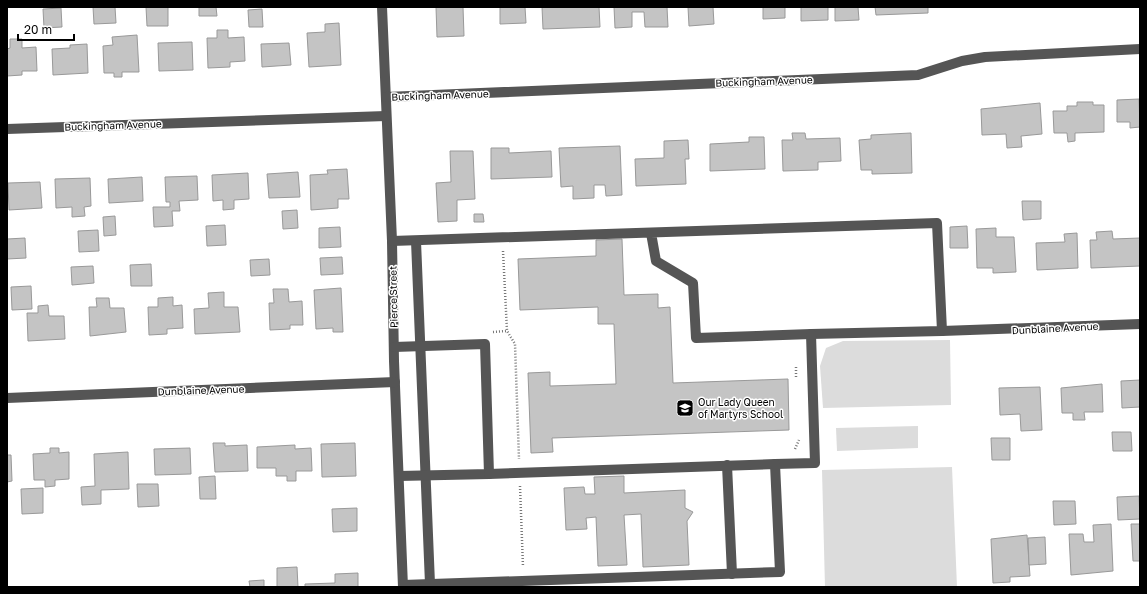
<svg xmlns="http://www.w3.org/2000/svg" width="1147" height="594" viewBox="0 0 1147 594" font-family="'Golos Text',sans-serif">
  <style>
    .green { fill: #dcdcdc }
    .building { fill: #c4c4c4; stroke: #999 }
    .lines { fill: none; stroke-linecap: round; stroke-linejoin: round }
    .path { stroke: #777; stroke-width: 2.5; stroke-dasharray: 1 2; stroke-linecap: butt }
    .minor { stroke: #555; stroke-width: 10 }
    .labels { text-anchor: middle; dominant-baseline: central; stroke-width: 3; stroke-linejoin: round; paint-order: stroke }
    .street-label { font-size: 10px; fill: #000; stroke: #fff }
    .poi-label { font-size: 10px; fill: #000; stroke: #fff; text-anchor: start }
  </style>
  <rect width="100%" height="100%" fill="#fff"/>
  <g class="green">
    <path d="M950,340l1,65 -128,3 -3,-42 6,-18 17,-7z"/>
    <path d="M918,426v22l-81,3 -1,-23z"/>
    <path d="M952,467l5,120h-132l-3,-117z"/>
  </g>
  <g class="building">
    <path d="M93,7h22l1,16 -22,1z"/>
    <path d="M146,7h22v19h-21z"/>
    <path d="M199,7h17l1,9h-18z"/>
    <path d="M436,7h27l1,29 -27,1z"/>
    <path d="M500,7h25l1,16 -26,1z"/>
    <path d="M542,7h57l1,20 -57,2z"/>
    <path d="M614,7h53l1,20h-23l-1,-15h-12v15l-17,1z"/>
    <path d="M688,7h25l1,17 -25,2z"/>
    <path d="M763,7h22v11l-22,1z"/>
    <path d="M801,7h27v13l-27,1z"/>
    <path d="M835,7h23l1,13 -24,1z"/>
    <path d="M875,7h53v6l-52,2z"/>
    <path d="M61,8l1,19 -18,1 -1,-19z"/>
    <path d="M262,9l1,18h-14l-1,-17z"/>
    <path d="M339,23l2,42 -32,2 -2,-34 18,-1v-8z"/>
    <path d="M217,30h11v8l16,-1 1,24 -15,1v5l-22,1 -1,-30h10z"/>
    <path d="M137,35l2,37h-17v5h-8v-4h-10l-1,-27 10,-1 -1,-8z"/>
    <path d="M10,39h12v9l14,-1 1,24h-15v4l-15,1v-27l3,-1z"/>
    <path d="M192,42l1,28 -34,1 -1,-28z"/>
    <path d="M289,43l2,22 -29,2 -1,-23z"/>
    <path d="M87,44l1,29 -35,2 -1,-26 18,-1v-3z"/>
    <path d="M1139,99l1,28 -10,1v-6h-13v-22z"/>
    <path d="M1077,102h16v3h11v27l-29,1v8l-7,1 -1,-9h-13l-1,-22h14v-5h10z"/>
    <path d="M1040,103l2,31 -21,2 1,11 -15,1 -1,-14 -24,1 -1,-26z"/>
    <path d="M792,133h13l1,6 34,-1 1,23 -23,1v8l-35,1 -1,-31h11z"/>
    <path d="M911,133l1,40 -40,1v-4h-11l-2,-30 12,-1v-4z"/>
    <path d="M749,137h15l1,32 -55,2v-27l39,-2z"/>
    <path d="M688,140l1,19h-4l1,25 -50,2 -1,-27 29,-1v-17z"/>
    <path d="M620,146l2,49 -16,1 -1,-11h-11v13l-21,1v-13l-12,1 -2,-39z"/>
    <path d="M491,148h18v5l42,-2 1,26 -61,2z"/>
    <path d="M450,151h23l2,48 -18,1v21l-19,1 -2,-39 15,-1z"/>
    <path d="M347,169l2,30h-11v9l-27,2 -1,-35 18,-1 -1,-4z"/>
    <path d="M298,172l2,25 -31,1 -2,-24z"/>
    <path d="M248,173l1,26 -15,1v9l-11,1v-10l-10,1 -1,-26z"/>
    <path d="M197,176l1,24 -19,1 1,10h-8l1,15 -19,1 -1,-20h17v-5h-4l-1,-25z"/>
    <path d="M142,177l1,24 -34,2 -1,-24z"/>
    <path d="M90,178l1,28 -7,1 1,9 -13,1v-10l-16,1 -1,-29z"/>
    <path d="M40,182l2,26 -33,2 -1,-27z"/>
    <path d="M1022,201h19v18l-18,1z"/>
    <path d="M297,210l1,18 -15,1 -1,-18z"/>
    <path d="M474,214h9l1,8h-10z"/>
    <path d="M115,216l1,19 -12,1 -1,-19z"/>
    <path d="M225,225l1,20 -19,1 -1,-20z"/>
    <path d="M967,226l1,22h-18v-21z"/>
    <path d="M340,227l1,20 -22,1v-20z"/>
    <path d="M996,228v9h18l2,35 -23,1v-5h-16l-1,-39z"/>
    <path d="M98,230l1,21 -20,1 -1,-21z"/>
    <path d="M1112,231l1,8 27,-1v28l-49,2 -1,-28h7l-1,-8z"/>
    <path d="M1077,233l1,35 -41,2 -1,-27 29,-1 -1,-8z"/>
    <path d="M25,238l1,20 -19,1v-20z"/>
    <path d="M622,239l2,56 34,-1v14l12,-1 3,76 115,-4 1,51 -237,8 1,14 -22,1 -3,-80 22,-1v14l66,-2 -2,-60h-16v-17l-78,3 -2,-51 78,-3v-16z"/>
    <path d="M342,257l1,17 -22,1 -1,-17z"/>
    <path d="M269,259l1,16 -19,1 -1,-16z"/>
    <path d="M151,264l1,22h-21l-1,-21z"/>
    <path d="M93,266l1,17 -22,2 -1,-18z"/>
    <path d="M31,286l1,23 -20,1 -1,-23z"/>
    <path d="M341,288l2,44h-10v-4l-17,1 -2,-39z"/>
    <path d="M273,289h15l1,13 13,-1 1,24h-13v4l-20,1 -1,-27h5z"/>
    <path d="M224,292v15h14l2,25 -45,2 -1,-25 15,-1 -1,-15z"/>
    <path d="M173,297v9l9,-1 1,23 -16,1v5l-18,1 -1,-28h10v-9z"/>
    <path d="M96,298h13l1,10h14l2,24 -36,4 -1,-29h8z"/>
    <path d="M48,305l1,11h15l1,23 -37,2 -1,-28h11v-7z"/>
    <path d="M1140,380v27l-18,1 -1,-27z"/>
    <path d="M1102,384l1,28h-19l1,8h-12v-7h-11l-1,-25z"/>
    <path d="M1040,387l2,43 -21,1 -1,-17 -20,1 -1,-27z"/>
    <path d="M1112,432h19l1,19h-19z"/>
    <path d="M991,438h19v22h-18z"/>
    <path d="M213,443h12v3l22,-1 1,26 -33,1z"/>
    <path d="M355,443l1,33 -34,1 -1,-33z"/>
    <path d="M295,445v4l16,-1 1,23h-16v10h-9v-5h-11v-8h-19v-21z"/>
    <path d="M50,448h9v5l10,-1v27l-14,1v6l-10,1v-7h-11l-1,-26 17,-1z"/>
    <path d="M190,448l1,26 -36,1 -1,-26z"/>
    <path d="M128,452l1,37 -28,1v14l-19,1 -1,-18 14,-1 -1,-32z"/>
    <path d="M7,455h4l1,26 -5,1z"/>
    <path d="M215,476l1,23h-16l-1,-22z"/>
    <path d="M624,476v17l61,-3v18l8,4 -6,9 2,44 -46,2 -2,-53 -17,1 3,50 -29,1 -2,-49 -10,1 1,11 -21,1 -2,-42 20,-1 1,7h10l-1,-17z"/>
    <path d="M137,484h21l1,22 -21,1z"/>
    <path d="M43,488v25l-21,1 -1,-25z"/>
    <path d="M1139,496l1,23 -22,1 -1,-23z"/>
    <path d="M1053,501h22l1,23 -22,1z"/>
    <path d="M357,508v23l-24,1 -1,-23z"/>
    <path d="M1111,524l2,47 -42,4 -2,-41h14l1,8h10l-1,-17z"/>
    <path d="M1131,524h9v37h-7z"/>
    <path d="M1027,535l3,41 -20,1v5l-17,1 -2,-44z"/>
    <path d="M1045,537l1,27 -17,1 -1,-27z"/>
    <path d="M297,567l1,20h-21v-19z"/>
    <path d="M358,573v14h-53v-3l30,-1v-9z"/>
    <path d="M264,580v7h-14l-1,-6z"/>
  </g>
  <g class="lines">
    <g class="path">
      <path d="M503,251l4,80 8,13 4,115"/>
      <path d="M493,332l14,-1"/>
      <path d="M796,367v10"/>
      <path d="M795,449l4,-9"/>
      <path d="M520,486l3,81"/>
    </g>
    <g class="minor">
      <path d="M382,7l10,234 2,120 9,226"/>
      <path d="M386,97l532,-22 44,-14 23,-4 155,-8"/>
      <path d="M7,129l379,-13"/>
      <path d="M392,241l545,-18 5,108 -131,3 -115,4 -3,-55 -37,-22 -5,-28"/>
      <path d="M416,241l14,343"/>
      <path d="M942,331l198,-7"/>
      <path d="M394,347l91,-3 4,130 -90,2"/>
      <path d="M7,398l388,-16"/>
      <path d="M775,464l40,-1 -4,-129"/>
      <path d="M727,465l5,109"/>
      <path d="M403,585l377,-13 -5,-108 -286,10"/>
    </g>
  </g>
  <defs>
    <g id="school-square" transform="scale(0.9)"><rect x="-9" y="-9" width="18" height="18" rx="4" fill="#000" stroke="#fff"/><path d="M0-5L7-2L0 1L-7-2ZM-4 1L0 2.5L4 1V4Q0 6-4 4Z" fill="#fff"/></g>
  </defs>
  <g fill-rule="evenodd">
    <use href="#school-square" x="685" y="408"/>
  </g>
  <g class="labels">
    <g class="street-label">
      <text transform="translate(764 81) rotate(-2)">Buckingham Avenue</text>
      <text transform="translate(440 95) rotate(-2)">Buckingham Avenue</text>
      <text transform="translate(113 125) rotate(-2)">Buckingham Avenue</text>
      <text transform="translate(393 297) rotate(-91)">Pierce Street</text>
      <text transform="translate(1055 328) rotate(-3)">Dunblaine Avenue</text>
      <text transform="translate(201 390) rotate(-2)">Dunblaine Avenue</text>
    </g>
    <g class="poi-label">
      <text x="698" y="402">Our Lady Queen<tspan x="698" dy="12">of Martyrs School</tspan></text>
    </g>
  </g>
  <rect width="1147" height="594" fill="none" stroke="#000000" stroke-width="16"/>
  <path d="M18 34v6h56v-6" fill="none" stroke="#000000" stroke-width="2"/>
  <text x="24" y="34" font-size="12" fill="#000000" stroke="#ffffff" stroke-width="3" paint-order="stroke">20 m</text>
</svg>
